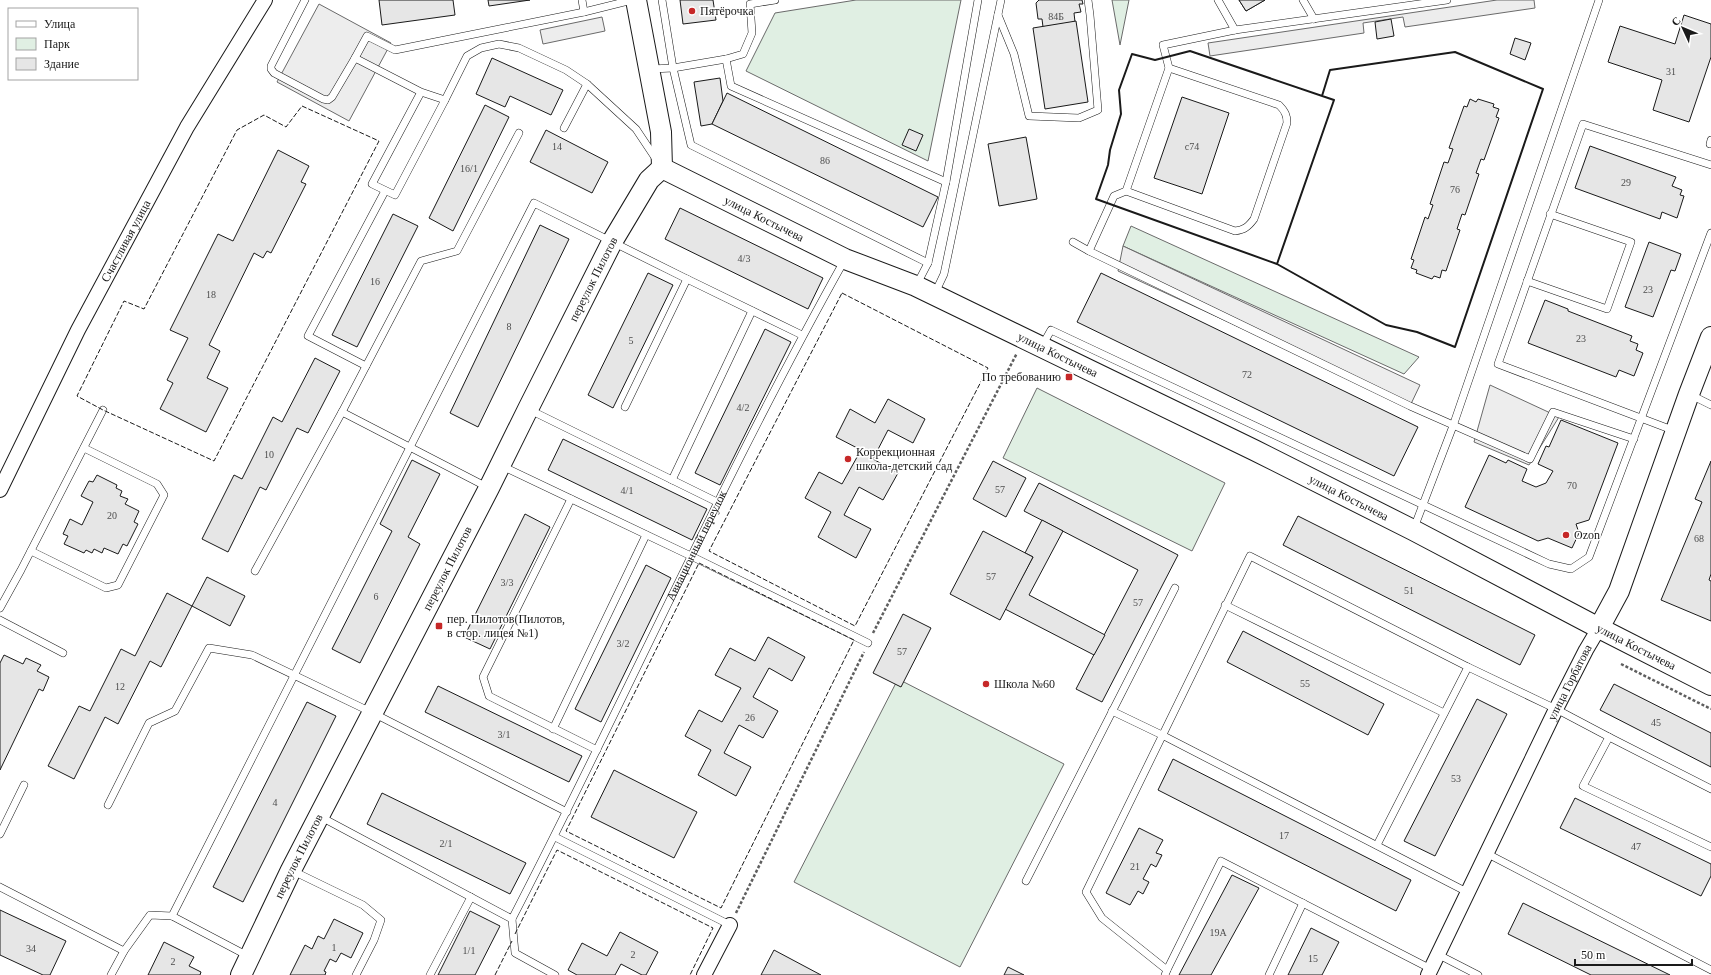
<svg xmlns="http://www.w3.org/2000/svg" width="1711" height="975" viewBox="0 0 1711 975" font-family="Georgia,serif">
  <style>
    .green { fill: #e0efe3; stroke: #6a6a6a }
    .parking { fill: #ededed; stroke: #6a6a6a }
    .building { fill: #e6e6e6; stroke: #1a1a1a }
    .lines { fill: none; stroke-linecap: round; stroke-linejoin: round }
    .lane-casing { stroke: #1a1a1a; stroke-width: 8 }
    .street-casing { stroke: #1a1a1a; stroke-width: 16 }
    .secondary-casing { stroke: #1a1a1a; stroke-width: 22 }
    .path { stroke: #5f5f5f; stroke-width: 2.5; stroke-dasharray: 3 2; stroke-linecap: butt }
    .lane { stroke: #fff; stroke-width: 7 }
    .street { stroke: #fff; stroke-width: 14 }
    .secondary { stroke: #fff; stroke-width: 20 }
    .fence { stroke: #1a1a1a; stroke-width: 1; stroke-dasharray: 5 2; stroke-linecap: butt }
    .wall { stroke: #1a1a1a; stroke-width: 2 }
    .poi-dot { fill: #c62828; stroke: #fff; stroke-width: 1.5 }
    .labels { text-anchor: middle; dominant-baseline: central; stroke-width: 3; stroke-linejoin: round; paint-order: stroke }
    .number-label { font-size: 10px; fill: #4d4d4d }
    .poi-label { font-size: 12px; fill: #1a1a1a; stroke: #fff; text-anchor: start }
    .street-label { font-size: 12px; fill: #1a1a1a; stroke: #fff }
  </style>
  <rect width="100%" height="100%" fill="#fff"/>
  <g class="green">
    <path d="M856,0h105l-33,161 -182,-90 29,-58z"/>
    <path d="M1112,0h17l-9,45z"/>
    <path d="M1131,226l288,131 -15,17 -281,-128z"/>
    <path d="M1037,388l188,95 -33,68 -189,-93z"/>
    <path d="M898,679l166,85 -104,203 -166,-85z"/>
  </g>
  <g class="parking">
    <path d="M1497,0h37l1,8 -130,19 -2,-10 -40,6 1,10 -154,23 -2,-13z"/>
    <path d="M319,4l72,39 -42,78 -72,-39z"/>
    <path d="M602,17l3,14 -62,13 -3,-14z"/>
    <path d="M1123,246l297,139 -10,21 -292,-135z"/>
    <path d="M1490,385l69,32 -30,48 -55,-23z"/>
  </g>
  <g class="building">
    <path d="M379,0h74l2,15 -73,10z"/>
    <path d="M488,0h42l-41,6z"/>
    <path d="M680,0h33l3,20 -33,4z"/>
    <path d="M1039,0h43l1,4h-4l2,8 -7,1 1,9 -32,5 -1,-8h-4l-2,-16z"/>
    <path d="M1239,0h26l-19,11z"/>
    <path d="M1239,0h26l-19,11z"/>
    <path d="M1684,15l27,9v33l-22,65 -36,-12 9,-30 -54,-18 12,-36 55,18z"/>
    <path d="M1391,19l3,17 -17,3 -2,-17z"/>
    <path d="M1076,21l12,81 -43,7 -12,-81z"/>
    <path d="M1515,38l16,5 -6,17 -15,-6z"/>
    <path d="M492,58l71,32 -12,25 -41,-19 -5,11 -29,-13z"/>
    <path d="M720,78l3,23 -11,23 -11,2 -7,-44z"/>
    <path d="M727,93l211,104 -15,30 -211,-103z"/>
    <path d="M1182,97l47,16 -27,81 -48,-16z"/>
    <path d="M1470,99l6,3 2,-3 16,5 -1,3 6,2 -3,8 3,1 -15,42 -3,-1 -5,14 3,1 -14,41 -3,-1 -5,15 3,1 -14,41 -4,-1 -2,8 -6,-2 -2,3 -16,-6 1,-3 -6,-2 3,-8 -3,-1 14,-42 3,2 5,-14 -3,-1 14,-42 4,1 5,-14 -4,-1 15,-42 3,1z"/>
    <path d="M485,105l24,12 -56,114 -24,-13z"/>
    <path d="M909,129l14,6 -7,16 -14,-6z"/>
    <path d="M546,130l62,32 -16,31 -62,-31z"/>
    <path d="M1026,137l11,62 -38,7 -11,-62z"/>
    <path d="M1590,146l86,31 -4,9 10,4 -2,5 4,1 -7,22 -15,-6 -2,7 -85,-31z"/>
    <path d="M278,150l31,16 -8,16 5,2 -35,69 -4,-2 -4,7 -9,-5 -45,92 11,6 -13,27 21,10 -22,44 -46,-23 13,-26 -6,-3 21,-42 -18,-8 48,-96 15,7z"/>
    <path d="M680,208l143,70 -15,31 -143,-70z"/>
    <path d="M393,214l25,12 -61,121 -25,-12z"/>
    <path d="M540,225l29,14 -91,188 -28,-14z"/>
    <path d="M1649,242l32,12 -6,17 -4,-1 -18,47 -28,-10z"/>
    <path d="M648,273l25,12 -60,123 -25,-13z"/>
    <path d="M1101,273l317,154 -24,49 -317,-154z"/>
    <path d="M1545,300l23,9v2l64,25 -2,5 8,3 -2,6 7,3 -9,23 -15,-6 -3,7 -88,-34z"/>
    <path d="M765,329l26,13 -71,143 -25,-12z"/>
    <path d="M315,358l25,13 -32,62 -11,-5 -31,62 -6,-3 -32,65 -26,-13 32,-64 8,4 31,-62 9,5z"/>
    <path d="M888,399l37,20 -12,24 -25,-13 -15,29 25,14 -15,27 -24,-13 -15,28 27,14 -15,29 -38,-21 13,-25 -26,-14 14,-26 23,12 19,-34 -25,-13 14,-28 25,14z"/>
    <path d="M1561,420l57,23 -29,77 -13,4 3,9 -7,15 -24,-10 -10,3 -73,-34 24,-52 17,8 2,-3 19,9 -5,12 14,6 10,-4 7,-12 -15,-7 8,-18 3,1z"/>
    <path d="M563,439l144,70 -15,31 -144,-70z"/>
    <path d="M412,460l28,14 -32,63 12,7 -60,119 -28,-14 60,-118 -12,-7z"/>
    <path d="M993,461l33,17 -20,39 -33,-18z"/>
    <path d="M1711,461v113l-2,6 2,1v40l-50,-21 41,-98 -7,-3z"/>
    <path d="M97,475l20,10 -1,3 6,3 -2,5 8,3 -3,5 14,7 -5,11 4,2 -11,22 -4,-2 -5,10 -14,-6 -2,5 -8,-4 -2,4 -6,-3 -2,3 -20,-9 4,-8 -5,-2 7,-15 12,6 11,-23 -12,-6 8,-15 4,1z"/>
    <path d="M1039,483l139,72 -76,147 -26,-13 62,-119 -114,-59z"/>
    <path d="M525,514l25,13 -60,122 -26,-12z"/>
    <path d="M1298,516l237,119 -15,30 -237,-120z"/>
    <path d="M1042,520l21,11 -34,64 76,40 -11,20 -89,-46 28,-52 -8,-4z"/>
    <path d="M983,531l50,26 -33,63 -50,-26z"/>
    <path d="M646,565l25,13 -70,144 -26,-13z"/>
    <path d="M207,577l38,19 -15,30 -38,-20z"/>
    <path d="M167,593l25,13 -31,61 -11,-6 -32,63 -13,-7 -31,62 -26,-13 31,-60 11,5 31,-62 14,7z"/>
    <path d="M903,614l28,14 -30,59 -28,-14z"/>
    <path d="M1243,631l141,73 -16,31 -141,-73z"/>
    <path d="M768,637l37,20 -13,24 -23,-13 -16,29 25,14 -15,27 -24,-13 -15,28 27,14 -15,29 -38,-21 13,-25 -26,-14 14,-26 23,12 19,-34 -26,-13 15,-27 25,13z"/>
    <path d="M4,655l19,9 3,-6 15,7 -4,6 12,6 -6,14 -4,-2 -39,81v-107z"/>
    <path d="M1614,684l97,49v34l-111,-57z"/>
    <path d="M438,686l144,70 -13,26 -144,-70z"/>
    <path d="M1477,699l30,15 -72,142 -31,-15z"/>
    <path d="M307,702l29,14 -93,186 -30,-15z"/>
    <path d="M1173,759l238,121 -15,31 -238,-121z"/>
    <path d="M614,770l83,42 -23,46 -83,-41z"/>
    <path d="M382,793l144,70 -16,31 -143,-70z"/>
    <path d="M1575,798l136,66v12l-10,20 -141,-68z"/>
    <path d="M1139,828l24,12 -7,13 6,2 -6,12 -5,-3 -8,15 6,3 -6,12 -5,-3 -8,14 -24,-12z"/>
    <path d="M1232,875l27,13 -48,87h-32z"/>
    <path d="M1523,903l147,72h-79l-83,-41z"/>
    <path d="M0,910l66,31 -16,34h-7l-43,-20z"/>
    <path d="M470,911l30,15 -25,49h-37z"/>
    <path d="M334,919l29,14 -12,25 -10,-5 -5,9 -6,-3 -6,12 2,1 -1,3h-35l15,-30 7,4 6,-13 6,3z"/>
    <path d="M1311,928l28,14 -17,33h-34z"/>
    <path d="M620,932l38,20 -12,23h-4l-21,-11 -6,11h-38l-9,-5 14,-27 25,13z"/>
    <path d="M164,942l30,15 -5,9 12,6 -1,3h-52z"/>
    <path d="M774,950l47,25h-60z"/>
    <path d="M1008,967l16,8h-20z"/>
  </g>
  <g class="lines">
    <g class="lane-casing">
      <g id="lane">
        <path d="M305,0l-34,66v3l3,4 49,26 5,1 4,-3 23,-39 66,34 24,8 -50,95 -23,-11 49,-92"/>
        <path d="M582,0l2,12"/>
        <path d="M662,0l11,68 18,77 237,118"/>
        <path d="M1218,0l17,30"/>
        <path d="M1303,0l11,19"/>
        <path d="M1447,0l-212,30 -72,15 6,23 -43,123 -12,5 -25,55 321,155 120,53 23,-47 81,27"/>
        <path d="M998,15l16,39 15,62 50,2 19,-8 -8,-95 -2,-15"/>
        <path d="M355,58l12,-22 28,14 189,-38 48,-12"/>
        <path d="M726,59l17,-5 9,-21 -2,-29 25,-4"/>
        <path d="M651,69l22,-1 53,-9 5,27 215,96 -18,81 -11,21"/>
        <path d="M445,100l22,-44 14,-8 18,-4 20,4 47,22 21,14 49,45 20,30"/>
        <path d="M564,128l23,-44"/>
        <path d="M1711,140l-1,4h1"/>
        <path d="M946,182l32,-182"/>
        <path d="M1126,191l109,40c9,-1 13,-4 19,-12l33,-96c0,-8 -2,-12 -8,-18l-110,-37"/>
        <path d="M1073,242l16,9"/>
        <path d="M1527,281l80,28 24,-67 -81,-28"/>
        <path d="M935,293l9,-19 57,-274"/>
        <path d="M1042,346l9,-16 498,234 22,5 18,-12 122,-324"/>
        <path d="M366,366l-58,-30 77,-145"/>
        <path d="M1691,395l20,10"/>
        <path d="M625,407l62,-128"/>
        <path d="M530,410l187,92"/>
        <path d="M342,412l79,-151 36,-10 62,-118"/>
        <path d="M1675,431l-177,-67 85,-240 128,41"/>
        <path d="M500,465l191,91 177,87"/>
        <path d="M672,480l80,-169"/>
        <path d="M571,499l-88,178 6,19 108,54"/>
        <path d="M1414,528l39,-102 146,-426"/>
        <path d="M31,551l75,37 12,-3 46,-90 -7,-11 -73,-36"/>
        <path d="M255,571l87,-159 145,75"/>
        <path d="M1225,605l219,108"/>
        <path d="M0,608l21,-38 82,-160"/>
        <path d="M0,620l63,33"/>
        <path d="M1112,711l50,24 305,157"/>
        <path d="M553,729l93,-194"/>
        <path d="M1609,737l-26,49 128,61"/>
        <path d="M108,805l41,-82 26,-12 34,-63 43,7 121,58 194,99"/>
        <path id="s1" d="M321,817l191,102c113,-218 212,-444 332,-658"/>
        <path d="M0,834l24,-49"/>
        <path d="M555,837l175,88"/>
        <path d="M1377,845l91,-178"/>
        <path d="M1486,853l225,117"/>
        <path d="M293,871l70,34 18,15 -7,20 -18,35"/>
        <path d="M1026,881l149,-293"/>
        <path d="M0,887l124,64 26,-36 22,1 76,40"/>
        <path d="M172,916l362,-713 153,76 115,56"/>
        <path d="M512,919l3,34 40,22"/>
        <path d="M1437,954l41,21"/>
        <path d="M1167,970l54,-109 210,108"/>
        <path d="M111,975l13,-24"/>
        <path d="M430,975l41,-78"/>
        <path d="M1165,975l2,-5 -65,-52 -16,-26 164,-336 218,111 88,42 53,28 102,52"/>
        <path d="M1269,975l34,-72"/>
      </g>
    </g>
    <g class="street-casing">
      <g id="street">
        <path id="s2" d="M0,490l78,-160 109,-203 78,-127"/>
        <path d="M704,975l26,-50"/>
        <path id="s3" d="M1428,975l128,-266 30,-59 13,-22"/>
      </g>
    </g>
    <g class="secondary-casing">
      <g id="secondary">
        <path d="M636,0l25,132 1,36"/>
        <path id="s4" d="M662,168l183,91 71,27 338,164 159,80 186,98 112,57"/>
        <path d="M1599,628l20,-37 70,-197 22,-57"/>
        <path id="s5" d="M241,975l50,-105 198,-382 39,-79 84,-167 37,-62 13,-12"/>
      </g>
    </g>
    <g class="path">
      <path d="M873,633l144,-280"/>
      <path d="M1621,664l90,45"/>
      <path d="M736,913l128,-261"/>
    </g>
    <use href="#lane" class="lane"/>
    <use href="#street" class="street"/>
    <use href="#secondary" class="secondary"/>
    <g class="fence">
      <path d="M302,106l77,35 -165,320 -111,-51 -26,-14 47,-95 20,8 93,-179 27,-15 22,12z"/>
      <path d="M842,293l146,75 -133,258 -146,-75z"/>
      <path d="M699,563l155,77 -133,268 -155,-77z"/>
      <path d="M515,934l42,-84 156,78 -23,47"/>
      <path d="M495,975l17,-34"/>
    </g>
    <path class="wall" d="M1277,264l57,-164 -144,-49 -35,9 -23,-6 -13,36 2,24 -11,36 -2,15 -12,34 181,65 109,61 31,7 38,15 88,-258 -88,-37 -125,18 -8,26"/>
  </g>
  <g class="poi-dot">
    <circle cx="692" cy="11" r="4"/>
    <rect x="1065" y="373" width="8" height="8" rx="2"/>
    <circle cx="848" cy="459" r="4"/>
    <circle cx="1566" cy="535" r="4"/>
    <rect x="435" y="622" width="8" height="8" rx="2"/>
    <circle cx="986" cy="684" r="4"/>
  </g>
  <g class="labels">
    <g class="number-label">
      <text x="1056" y="16">84Б</text>
      <text x="1671" y="71">31</text>
      <text x="557" y="146">14</text>
      <text x="1192" y="146">с74</text>
      <text x="825" y="160">86</text>
      <text x="469" y="168">16/1</text>
      <text x="1626" y="182">29</text>
      <text x="1455" y="189">76</text>
      <text x="744" y="258">4/3</text>
      <text x="375" y="281">16</text>
      <text x="1648" y="289">23</text>
      <text x="211" y="294">18</text>
      <text x="509" y="326">8</text>
      <text x="1581" y="338">23</text>
      <text x="631" y="340">5</text>
      <text x="1247" y="374">72</text>
      <text x="743" y="407">4/2</text>
      <text x="269" y="454">10</text>
      <text x="1572" y="485">70</text>
      <text x="1000" y="489">57</text>
      <text x="627" y="490">4/1</text>
      <text x="112" y="515">20</text>
      <text x="1699" y="538">68</text>
      <text x="991" y="576">57</text>
      <text x="507" y="582">3/3</text>
      <text x="1409" y="590">51</text>
      <text x="376" y="596">6</text>
      <text x="1138" y="602">57</text>
      <text x="623" y="643">3/2</text>
      <text x="902" y="651">57</text>
      <text x="1305" y="683">55</text>
      <text x="120" y="686">12</text>
      <text x="750" y="717">26</text>
      <text x="1656" y="722">45</text>
      <text x="504" y="734">3/1</text>
      <text x="1456" y="778">53</text>
      <text x="275" y="802">4</text>
      <text x="1284" y="835">17</text>
      <text x="446" y="843">2/1</text>
      <text x="1636" y="846">47</text>
      <text x="1135" y="866">21</text>
      <text x="1218" y="932">19А</text>
      <text x="334" y="947">1</text>
      <text x="31" y="948">34</text>
      <text x="469" y="950">1/1</text>
      <text x="633" y="954">2</text>
      <text x="1313" y="958">15</text>
      <text x="173" y="961">2</text>
    </g>
    <g class="poi-label">
      <text x="700" y="11">Пятёрочка</text>
      <text x="1061" y="377" text-anchor="end">По требованию</text>
      <text x="856" y="452">Коррекционная<tspan x="856" dy="14">школа-детский сад</tspan></text>
      <text x="1574" y="535">Ozon</text>
      <text x="447" y="619">пер. Пилотов(Пилотов,<tspan x="447" dy="14">в стор. лицея №1)</tspan></text>
      <text x="994" y="684">Школа №60</text>
    </g>
    <g class="street-label">
      <text stroke="none"><textPath href="#s4" startOffset="114">улица Костычева</textPath></text>
      <text stroke="none"><textPath href="#s2" startOffset="279">Счастливая улица</textPath></text>
      <text stroke="none"><textPath href="#s5" startOffset="780">переулок Пилотов</textPath></text>
      <text stroke="none"><textPath href="#s4" startOffset="438">улица Костычева</textPath></text>
      <text stroke="none"><textPath href="#s4" startOffset="762">улица Костычева</textPath></text>
      <text stroke="none"><textPath href="#s1" startOffset="633">Авиационный переулок</textPath></text>
      <text stroke="none"><textPath href="#s5" startOffset="456">переулок Пилотов</textPath></text>
      <text stroke="none"><textPath href="#s4" startOffset="1086">улица Костычева</textPath></text>
      <text stroke="none"><textPath href="#s3" startOffset="325">улица Горбатова</textPath></text>
      <text stroke="none"><textPath href="#s5" startOffset="132">переулок Пилотов</textPath></text>
    </g>
  </g>
  <rect x="8" y="8" width="130" height="72" fill="#ffffff" stroke="#a3a3a3"/>
  <rect x="16" y="21" width="20" height="6" fill="#ffffff" stroke="#a3a3a3"/>
  <text x="44" y="28" font-size="12" fill="#1a1a1a">Улица</text>
  <rect x="16" y="38" width="20" height="12" fill="#e0efe3" stroke="#a3a3a3"/>
  <text x="44" y="48" font-size="12" fill="#1a1a1a">Парк</text>
  <rect x="16" y="58" width="20" height="12" fill="#e6e6e6" stroke="#a3a3a3"/>
  <text x="44" y="68" font-size="12" fill="#1a1a1a">Здание</text>
  <g transform="translate(1683 28) rotate(314)" stroke="#ffffff" stroke-width="3" paint-order="stroke">
  <path d="M0-3L7 15L0 10L-7 15Z" fill="#1a1a1a"/>
  <text y="-6" font-size="11" font-weight="bold" text-anchor="middle" fill="#1a1a1a">С</text>
  </g>
  <path d="M1575 959v6h117v-6" fill="none" stroke="#1a1a1a" stroke-width="2"/>
  <text x="1581" y="959" font-size="12" fill="#1a1a1a" stroke="#ffffff" stroke-width="3" paint-order="stroke">50 m</text>
</svg>
